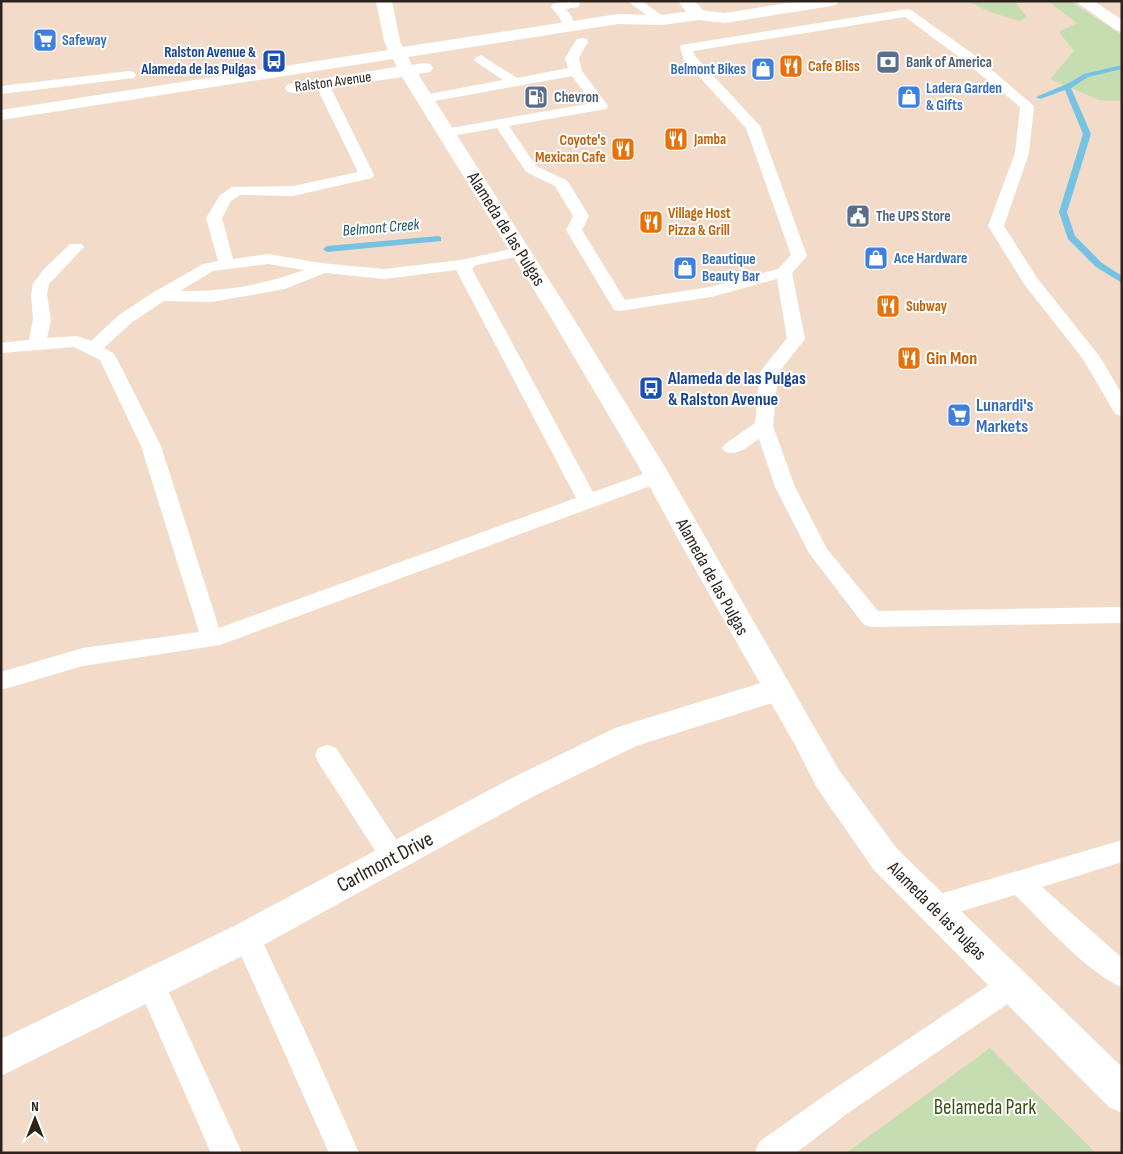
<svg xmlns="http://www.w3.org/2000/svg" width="1123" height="1154" font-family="'Sofia Sans Condensed',sans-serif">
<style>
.green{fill:#c5ddb1}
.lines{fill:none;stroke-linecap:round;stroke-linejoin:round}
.stream{fill:#75c2e2;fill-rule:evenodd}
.service{fill:#fff;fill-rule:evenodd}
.minor{fill:#fff;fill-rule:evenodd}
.tertiary{fill:#fff;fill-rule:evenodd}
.secondary{fill:#fff;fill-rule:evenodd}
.labels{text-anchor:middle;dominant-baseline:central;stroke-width:4;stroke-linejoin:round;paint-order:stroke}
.far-shop-label{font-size:15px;font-weight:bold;fill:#366cbe;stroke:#fff;text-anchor:start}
.far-transit-label{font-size:15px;font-weight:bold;fill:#164399;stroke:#fff;text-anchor:end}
.far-service-label{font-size:15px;font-weight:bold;fill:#4e5e75;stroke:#fff;text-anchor:start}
.far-food-label{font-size:15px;font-weight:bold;fill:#c56008;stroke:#fff;text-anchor:start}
.far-street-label{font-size:15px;fill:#2b231c;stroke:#fff}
.far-water-label{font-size:16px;font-style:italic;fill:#19576e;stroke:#fff}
.street-label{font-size:18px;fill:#2b231c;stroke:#fff}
.food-label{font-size:18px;font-weight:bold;fill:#c56008;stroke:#fff;text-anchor:start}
.transit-label{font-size:18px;font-weight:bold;fill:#164399;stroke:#fff;text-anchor:start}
.shop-label{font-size:18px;font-weight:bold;fill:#366cbe;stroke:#fff;text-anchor:start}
.near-street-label{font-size:21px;fill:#2b231c;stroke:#fff}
.near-park-label{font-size:21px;fill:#385415;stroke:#fff}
</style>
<rect width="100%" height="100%" fill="#f2dcc9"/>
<path class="green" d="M967,1H1044L1016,3L1027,17L1020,21L990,12Z
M1048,1H1070L1122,35V101L1099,100L1050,79L1074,51L1059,32L1077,23Z
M990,1048L1096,1153H846Z"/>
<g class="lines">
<path class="stream" d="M1122,65V69L1088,77L1071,88L1091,134L1067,212L1075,236L1102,263L1122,276V283L1096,267L1068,239L1059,212L1083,134L1065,90L1040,99L1036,97L1069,83L1084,74Z
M438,236L441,237V241L327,252L323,249L327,246Z"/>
<path class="service" d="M569,1H578L580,4L578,7L566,9L572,17L574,27L568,31L564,30L560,18L551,7L553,4Z
M627,1H642L668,20L666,23H658Z
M907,9L911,10L973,54L1034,106L1029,153L1004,226L1037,278L1100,357L1122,394V416L1115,414L1083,359L1024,284L988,226L1015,153L1020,107L963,60L905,17L693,51L695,56L760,126L807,256L792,273L805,339L778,373L773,426L795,487L827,549L878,611L1122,607V623L872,627L864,625L809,553L775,487L759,439C748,446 739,456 725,452L722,448L725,444L755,423L760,372L787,338L777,279L711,297L620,311L614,310L566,230L573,216L555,186L526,172L497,128L445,137L440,136L438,133L440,130L445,129L592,103L572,76L424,103L417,99L424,95L503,80L476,62L474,59L481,55L517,78L568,68L565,58L577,39L582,38L587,39L588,42L579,58L582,71L608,106L606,109L509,126L536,166L566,180L569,183L589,216L582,230L625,300L710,287L778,269L791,255L746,128L684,60L680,48L681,45Z
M129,71L134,72L136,75L134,78L1,94V86Z
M322,80L329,84L374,175L372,178L293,196L240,195L231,201L222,218L233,259L268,254L321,263L384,269L461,260L520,247L526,249L528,252L526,255L476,265L472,269L593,492L657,469L664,471L667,476L664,481L220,645L83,666L1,690V672L83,648L199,632L141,446L100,360L74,347L1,353V343L29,340L33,319L31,295L33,284L44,269L70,244H82L84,247L49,284L47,295L51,319L47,338L77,336L91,341L119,315L154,292L203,264L218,261L206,218L220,195L232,187L293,186L358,172L315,84ZM268,264L304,270C263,285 223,292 180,291L213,271ZM456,270L576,498L219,628L161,446L116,357L113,353L104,348L131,323L164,301L212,302L285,289L325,273L384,279Z
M327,745L336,748L403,850L407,858L403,866L394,869L385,866L318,762L315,755L318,748Z
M1122,840V862L1042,887L1122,958V987C1088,974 1042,921 1015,895L933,920L924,916L920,908L924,900L933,896Z
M246,925L256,928L309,1040L359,1153H329L233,937L236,928Z
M151,971L161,975L242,1153H211L137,984L141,975Z
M1012,972L1022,976L1026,985L1022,994L848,1113L796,1153H755L759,1142L828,1093L1002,976Z"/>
<path class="minor" d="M678,1H695L707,15L705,18C692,21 685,11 678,1Z
M1075,1H1094L1122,20V32L1116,30Z"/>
<path class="tertiary" d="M777,678L788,682L792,690L788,698L636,746L534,796L258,948L1,1076V1039L234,926L512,778L615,728Z"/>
<path class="secondary" d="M376,1H392L400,41L403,47L618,14L662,15L699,10L725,13L800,1H839L837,4L831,6L725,23L699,20L662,25L618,24L408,57L412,65L424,63L430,64L433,68L430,72L418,74L572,316L665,467L839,770L898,850L1122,1067V1113L1109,1107L874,870L817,788L795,745L682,546L639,467L550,316L402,77L294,93L288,92L285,88L288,84L294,83L397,67L393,59L1,120V110L388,50L384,41Z"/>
</g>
<defs>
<g id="supermarket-square" transform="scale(1.25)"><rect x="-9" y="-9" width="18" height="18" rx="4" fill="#3f7fe0" stroke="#fff"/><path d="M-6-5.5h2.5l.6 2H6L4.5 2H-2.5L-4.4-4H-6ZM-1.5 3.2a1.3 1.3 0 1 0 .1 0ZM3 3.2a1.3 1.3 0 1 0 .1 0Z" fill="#fff"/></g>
<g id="bus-square" transform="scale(1.25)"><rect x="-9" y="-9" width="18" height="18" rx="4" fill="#1a4fb4" stroke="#fff"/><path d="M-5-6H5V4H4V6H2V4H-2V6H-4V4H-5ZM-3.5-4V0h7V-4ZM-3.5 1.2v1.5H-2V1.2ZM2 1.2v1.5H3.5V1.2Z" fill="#fff"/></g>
<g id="bank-square" transform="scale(1.25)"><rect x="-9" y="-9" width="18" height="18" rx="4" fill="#5c6f8a" stroke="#fff"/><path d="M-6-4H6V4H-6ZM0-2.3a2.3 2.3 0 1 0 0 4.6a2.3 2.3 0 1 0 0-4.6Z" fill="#fff"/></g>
<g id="restaurant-square" transform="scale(1.25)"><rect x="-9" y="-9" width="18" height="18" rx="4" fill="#e8710a" stroke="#fff"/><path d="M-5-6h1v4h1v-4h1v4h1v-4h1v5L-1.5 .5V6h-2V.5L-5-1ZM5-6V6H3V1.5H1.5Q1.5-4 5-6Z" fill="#fff"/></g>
<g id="shop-square" transform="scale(1.25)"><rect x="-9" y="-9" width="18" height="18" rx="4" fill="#3f7fe0" stroke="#fff"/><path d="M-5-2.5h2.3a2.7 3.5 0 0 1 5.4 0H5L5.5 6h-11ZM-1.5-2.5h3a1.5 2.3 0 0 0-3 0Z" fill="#fff"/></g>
<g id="fuel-square" transform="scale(1.25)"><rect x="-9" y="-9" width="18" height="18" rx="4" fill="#5c6f8a" stroke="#fff"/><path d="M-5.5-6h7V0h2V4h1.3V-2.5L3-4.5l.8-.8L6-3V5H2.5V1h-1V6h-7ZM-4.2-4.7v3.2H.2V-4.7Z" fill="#fff"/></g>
<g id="civic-square" transform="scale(1.25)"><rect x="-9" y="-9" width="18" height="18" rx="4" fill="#5c6f8a" stroke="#fff"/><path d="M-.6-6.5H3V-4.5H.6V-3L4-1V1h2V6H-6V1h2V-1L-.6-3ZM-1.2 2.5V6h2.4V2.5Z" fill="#fff"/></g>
</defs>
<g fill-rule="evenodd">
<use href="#supermarket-square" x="45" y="40"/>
<use href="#bus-square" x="274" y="61"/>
<use href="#bank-square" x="888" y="62"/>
<use href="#restaurant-square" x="791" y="66"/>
<use href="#shop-square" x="763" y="69"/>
<use href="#fuel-square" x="536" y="97"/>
<use href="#shop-square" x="909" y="97"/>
<use href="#restaurant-square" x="676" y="139"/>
<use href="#restaurant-square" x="623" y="149"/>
<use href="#civic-square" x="858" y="216"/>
<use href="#restaurant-square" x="651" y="222"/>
<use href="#shop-square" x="876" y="258"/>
<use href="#shop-square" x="685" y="268"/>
<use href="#restaurant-square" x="888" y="306"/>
<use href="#restaurant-square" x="909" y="358"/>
<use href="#bus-square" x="651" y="388"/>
<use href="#supermarket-square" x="959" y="415"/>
</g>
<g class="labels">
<g class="far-shop-label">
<text x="62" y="40">Safeway</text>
<text x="746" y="69" text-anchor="end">Belmont Bikes</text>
<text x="926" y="88">Ladera Garden<tspan x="926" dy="17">&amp; Gifts</tspan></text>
<text x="894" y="258">Ace Hardware</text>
<text x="702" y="259">Beautique<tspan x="702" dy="17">Beauty Bar</tspan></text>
</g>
<g class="far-transit-label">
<text x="256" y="52">Ralston Avenue &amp;<tspan x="256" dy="17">Alameda de las Pulgas</tspan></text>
</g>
<g class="far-service-label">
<text x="906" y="62">Bank of America</text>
<text x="554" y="97">Chevron</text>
<text x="876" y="216">The UPS Store</text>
</g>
<g class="far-food-label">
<text x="808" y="66">Cafe Bliss</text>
<text x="694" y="139">Jamba</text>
<text x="606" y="140" text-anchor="end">Coyote's<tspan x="606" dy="17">Mexican Cafe</tspan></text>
<text x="668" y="213">Village Host<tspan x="668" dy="17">Pizza &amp; Grill</tspan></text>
<text x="906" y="306">Subway</text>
</g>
<g class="far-street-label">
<text transform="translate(333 82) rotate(-8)">Ralston Avenue</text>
</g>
<g class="far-water-label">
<text transform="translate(381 228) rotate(-5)">Belmont Creek</text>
</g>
<g class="street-label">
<text transform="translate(506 229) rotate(58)">Alameda de las Pulgas</text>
<text transform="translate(712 577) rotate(61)">Alameda de las Pulgas</text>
<text transform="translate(937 911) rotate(45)">Alameda de las Pulgas</text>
</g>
<g class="food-label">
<text x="926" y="358">Gin Mon</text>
</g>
<g class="transit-label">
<text x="668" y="378">Alameda de las Pulgas<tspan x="668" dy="21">&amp; Ralston Avenue</tspan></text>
</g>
<g class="shop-label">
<text x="976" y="405">Lunardi's<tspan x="976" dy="21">Markets</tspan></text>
</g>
<g class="near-street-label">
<text transform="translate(385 862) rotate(-28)">Carlmont Drive</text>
</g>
<g class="near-park-label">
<text x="985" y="1107">Belameda Park</text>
</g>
</g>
<rect width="1123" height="1154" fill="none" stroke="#2b231c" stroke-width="5"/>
<g transform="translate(35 1119)" stroke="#ffffff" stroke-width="4" paint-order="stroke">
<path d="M0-4L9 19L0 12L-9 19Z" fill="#2b231c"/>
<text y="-8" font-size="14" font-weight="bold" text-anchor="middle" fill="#2b231c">N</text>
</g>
</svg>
